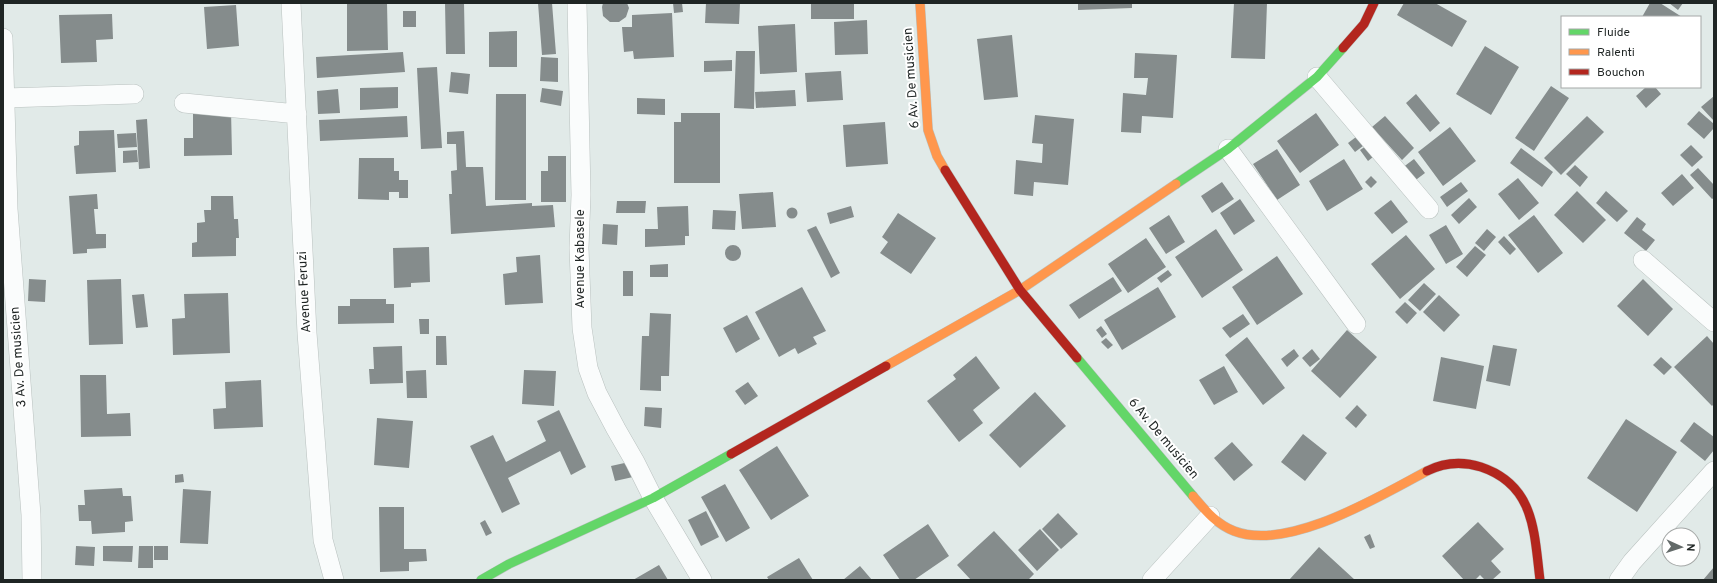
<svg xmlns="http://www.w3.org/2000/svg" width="1717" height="583" font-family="Overpass,sans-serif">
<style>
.building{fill:#858c8c}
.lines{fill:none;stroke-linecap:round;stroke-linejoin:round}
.street-casing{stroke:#b9c1bf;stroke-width:20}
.fast-casing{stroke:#b9c1bf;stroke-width:10}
.slow-casing{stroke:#b9c1bf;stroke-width:10}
.jam-casing{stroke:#b9c1bf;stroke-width:10}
.street{stroke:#fafcfc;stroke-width:19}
.fast{stroke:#63d668;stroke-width:9}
.slow{stroke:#ff974d;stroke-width:9}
.jam{stroke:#b3261e;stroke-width:9}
.labels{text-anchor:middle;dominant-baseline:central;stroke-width:4;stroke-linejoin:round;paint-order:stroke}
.street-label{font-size:13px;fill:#1f2524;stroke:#fff}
</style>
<rect width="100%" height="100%" fill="#e1eae8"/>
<path class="building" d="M347,3H387L388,50L347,51Z
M445,3H464L465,54H446Z
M538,3H552L556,54L542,55Z
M603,3H627L629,8L626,17L619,22H610L603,16L602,7Z
M673,3H682L683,12L674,13Z
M706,3H740L739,24L705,23Z
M811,3H854V19H811Z
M1078,3H1132V8L1078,10Z
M1234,3H1267L1265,59L1231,58Z
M1404,3H1435L1467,21L1452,47L1397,15Z
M1650,3H1660L1682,17H1642Z
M1669,3H1683L1678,10Z
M236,5L239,46L207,49L204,7Z
M403,11H416V27H403Z
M672,13L674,57L634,59L633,51L624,52L622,27H632V15Z
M112,14L113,39L96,40L97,62L61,63L59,15Z
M867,20L868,54L835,55L834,22Z
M795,24L797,72L760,74L758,26Z
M517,31V67H489V32Z
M1012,35L1018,97L984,100L977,39Z
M1485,46L1519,67L1491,115L1456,94Z
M736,51H755L754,109L734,108Z
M403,52L405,72L317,78L316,57Z
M1135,53L1177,55L1173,118L1142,116L1141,133L1121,132L1123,93L1146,95L1148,78H1134Z
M541,57L558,58V82L540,81Z
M732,60V71L704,72V61Z
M437,67L442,148L421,149L417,68Z
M841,71L843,100L807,102L805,73Z
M451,72L470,74L468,94L449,92Z
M1551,86L1569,98L1534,151L1515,138Z
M398,87V108L360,110V88Z
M1646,87H1655L1661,94L1646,108L1636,96Z
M542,88L563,91L561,106L540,102Z
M338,89L340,113L318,114L317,91Z
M795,90L796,106L756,108L755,92Z
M496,94H526V200H495Z
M1416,94L1440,123L1430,132L1406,103Z
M1714,96V121L1701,107Z
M637,98L665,99V115L637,114Z
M231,110L232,155L184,156V138H193V111Z
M1699,111L1714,124V128L1704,139L1687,124Z
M681,113H720V183H674V122H681Z
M1316,113L1339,145L1300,173L1277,141Z
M1035,115L1074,119L1068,185L1034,182L1033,196L1014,194L1016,160L1042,163L1043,144L1032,143Z
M407,116L408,137L320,141L319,120Z
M1385,116L1414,148L1402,160L1372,127Z
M1587,116L1604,132L1561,175L1544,158Z
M147,119L150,168L139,169L136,120Z
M885,122L888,164L846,167L843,125Z
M1450,127L1476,161L1443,186L1418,152Z
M114,130L116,172L76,174L74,146L79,145V131Z
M464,131L466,167H483L486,206L532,203V206L553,205L555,227L451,234L449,194H452L451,171L457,170L456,144H447V132Z
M136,133L137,147L118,148L117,134Z
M1356,137L1363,146L1355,152L1348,143Z
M1691,145L1703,157L1692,167L1680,155Z
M1366,146L1373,157L1368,161L1360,150Z
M1521,148L1553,172L1542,187L1510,163Z
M1277,149L1300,185L1277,200L1253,164Z
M137,150L138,162L123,163V151Z
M548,156H566V202H541V171H548Z
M359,158H394V171H399V180H408V198H399V192H389V200L358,199Z
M1344,159L1363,189L1327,211L1309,181Z
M1414,159L1425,173L1413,182L1402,168Z
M1575,165L1588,177L1580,187L1566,174Z
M1698,168L1714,185V198L1712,199L1690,175Z
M1682,174L1694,188L1673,206L1661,193Z
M1371,176L1377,182L1371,188L1365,182Z
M1518,178L1539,203L1519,220L1498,194Z
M1222,182L1234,199L1212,213L1201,196Z
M1461,182L1468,191L1447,207L1440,197Z
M1577,191L1606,220L1583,243L1554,215Z
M1606,191L1628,211L1617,222L1596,203Z
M773,192L776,227L742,229L739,194Z
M97,194L98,209H94L96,234H106V248L87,249V253L73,254L69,196Z
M211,196H233L234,219H238L239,238H236V256L192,257V243L197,242V223L205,222L204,210H211Z
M1469,198L1477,207L1459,224L1451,215Z
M1240,199L1255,221L1234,235L1220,213Z
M1391,200L1408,222L1392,234L1374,213Z
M617,201H646L645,213H616Z
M688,206L689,236H685V245L645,247V229H658L657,207Z
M851,206L854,217L830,224L827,213Z
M786.5 213a5.5 5.5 0 1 1 11 0a5.5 5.5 0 1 1-11 0Z
M713,210L736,211L735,230L712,229Z
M898,213L936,238L911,274L880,253L888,242L882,237Z
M1169,215L1185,242L1166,254L1149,228Z
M1534,215L1563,253L1538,273L1508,235Z
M1637,217L1646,224L1642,230L1655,240L1646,251L1624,233Z
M603,224L618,225L617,245L602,244Z
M1446,225L1463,254L1446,264L1429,235Z
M816,226L840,273L831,278L807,230Z
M1216,229L1243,270L1202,298L1175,257Z
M1487,229L1496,237L1484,251L1475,243Z
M1406,235L1435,269L1400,299L1371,264Z
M1504,236L1516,249L1510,255L1498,242Z
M1146,238L1166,267L1128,293L1108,264Z
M725 253a8 8 0 1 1 16 0a8 8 0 1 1-16 0Z
M1475,246L1486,255L1467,277L1456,267Z
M429,247L430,282L411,283V287L394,288L393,248Z
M540,255L543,303L505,305L503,274L517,272L516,257Z
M1277,256L1303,294L1257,325L1232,287Z
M668,264V277H650V265Z
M1168,270L1172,275L1161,283L1157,278Z
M623,271H633V296H623Z
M1113,277L1122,291L1079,319L1069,305Z
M29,279L46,280L45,302L28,301Z
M121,279L123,344L89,345L87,280Z
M1643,279L1673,309L1648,336L1617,306Z
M1424,283L1436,294L1420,311L1408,300Z
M802,287L826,331L813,337L817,344L798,354L795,348L779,357L755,312Z
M1158,287L1176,317L1122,350L1104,320Z
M228,293L230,353L173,355L172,319L185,318L184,294Z
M144,294L148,327L136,328L132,295Z
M1439,295L1460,315L1444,332L1423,312Z
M350,299H386V304H394V323L338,324V306H350Z
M1405,302L1417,313L1407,324L1395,312Z
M650,313L671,314L669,376H661V391L640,390L642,336H649Z
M1243,314L1250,324L1230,338L1222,328Z
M747,315L760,339L736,353L723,328Z
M419,319H429V334H420Z
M1101,326L1107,334L1102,338L1096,330Z
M1347,330L1377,357L1340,398L1311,371Z
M436,336H446L447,365H436Z
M1707,336L1714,344V404L1712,406L1674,367Z
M1247,337L1285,388L1263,405L1225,355Z
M1106,338L1113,345L1108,349L1101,342Z
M1493,345L1517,349L1510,386L1486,381Z
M402,346L403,383L370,384L369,369H374L373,347Z
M1294,349L1299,356L1287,367L1281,359Z
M1312,349L1320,359L1310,367L1302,358Z
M976,356L1000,388L973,410L983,423L959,442L927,401L956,379L953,375Z
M1441,357L1484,366L1476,409L1433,401Z
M1661,357L1672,367L1664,375L1653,365Z
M1224,366L1238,392L1214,405L1199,380Z
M426,370L427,398H407L406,371Z
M524,370L556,371L554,406L522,404Z
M80,375H106L107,414L130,413L131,436L81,437Z
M261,380L263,427L214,429L213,409L226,408L225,382Z
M748,382L758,396L745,405L735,391Z
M1035,392L1066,426L1020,468L989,435Z
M1357,405L1367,415L1356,428L1345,418Z
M645,407L662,408L661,428L644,426Z
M559,410L586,467L571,475L560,451L508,478L520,504L502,513L470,446L493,435L506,462L546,441L537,421Z
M377,418L413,421L409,468L374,465Z
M1626,419L1677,452L1637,512L1587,478Z
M1694,422L1714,437V450L1705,461L1680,441Z
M1303,434L1327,453L1305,481L1281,462Z
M1232,442L1253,465L1234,481L1214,458Z
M777,446L809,496L771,520L739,470Z
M629,462L633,477L615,481L611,466Z
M183,474L184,482L175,483V475Z
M725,484L750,528L726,542L701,497Z
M122,488L123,496H131L133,521L125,522V532L92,534L91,521H79L78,505H85L84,490Z
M183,489L211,491L208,544L180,543Z
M379,507H404V549H426L427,561L409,562V571L380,572Z
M706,511L719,537L701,546L688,520Z
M1058,513L1078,534L1061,549L1042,529Z
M485,520L492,533L486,536L480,523Z
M1478,522L1504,549L1491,561L1501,572L1492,580H1485L1480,575L1475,580H1464L1442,556Z
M928,524L949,556L914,580H900L883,555Z
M1040,529L1059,550L1037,571L1018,550Z
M994,531L1034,574L1028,580H971L957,565Z
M1370,534L1375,547L1370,549L1364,537Z
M76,546L95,547L94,566L75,565Z
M103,546H133L132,562L103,561Z
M139,546H153V568H138Z
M154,546H168V560H154Z
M1319,547L1355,580H1289Z
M799,558L813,580H769L767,577Z
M659,565L668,580H633Z
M860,566L872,580H843Z
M1714,567V580H1703Z"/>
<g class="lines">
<g class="street-casing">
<path id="street" d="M291,3L307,333L323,540L334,580
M577,3L581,195L579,248L582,328L588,368L597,393L616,429L635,462L653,498L702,580
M3,38L8,209L31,515L32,580
M1317,77L1429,209
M5,98L134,94
M184,103L297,114
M1228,149L1356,324
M1643,260L1714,322
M1152,580L1210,516
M1619,580L1632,562L1714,471"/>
</g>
<g class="fast-casing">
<path id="fast" d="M1176,184L1228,149L1317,77L1343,48
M1077,358L1193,496
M481,580L509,564L653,498L731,454"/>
</g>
<g class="slow-casing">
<path id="slow" d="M920,3L928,130L937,156L945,170
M886,366L1020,290L1176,184
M1193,496C1205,510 1216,524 1234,531C1288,552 1380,496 1427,471"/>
</g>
<g class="jam-casing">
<path id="jam" d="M1343,48L1364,24L1374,3
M945,170L1020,290L1077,358
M731,454L886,366
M1427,471C1445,462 1462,461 1481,467C1535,485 1534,532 1540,580"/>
</g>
<use href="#street" class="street"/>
<use href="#fast" class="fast"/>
<use href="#slow" class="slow"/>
<use href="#jam" class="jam"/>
</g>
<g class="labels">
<g class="street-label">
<text transform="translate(912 78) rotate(-94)">6 Av. De musicien</text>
<text transform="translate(581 259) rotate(-90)">Avenue Kabasele</text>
<text transform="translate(305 292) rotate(-93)">Avenue Feruzi</text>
<text transform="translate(19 357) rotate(-94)">3 Av. De musicien</text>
<text transform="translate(1163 439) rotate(50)">6 Av. De musicien</text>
</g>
</g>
<rect width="1717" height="583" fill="none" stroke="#1f2524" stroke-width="8"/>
<rect x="1561" y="16" width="140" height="72" fill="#ffffff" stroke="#a5a8a7"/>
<rect x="1569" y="29" width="20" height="6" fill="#63d668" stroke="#a5a8a7"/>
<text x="1597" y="36" font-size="12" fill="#1f2524">Fluide</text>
<rect x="1569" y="49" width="20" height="6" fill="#ff974d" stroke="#a5a8a7"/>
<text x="1597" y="56" font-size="12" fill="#1f2524">Ralenti</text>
<rect x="1569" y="69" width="20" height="6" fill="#b3261e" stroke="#a5a8a7"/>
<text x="1597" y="76" font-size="12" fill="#1f2524">Bouchon</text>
<g transform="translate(1681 547) rotate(93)"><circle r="19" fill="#ffffff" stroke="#a5a8a7"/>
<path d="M0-3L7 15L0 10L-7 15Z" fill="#636a69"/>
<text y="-6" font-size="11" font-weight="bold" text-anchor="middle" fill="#1f2524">N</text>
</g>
</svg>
